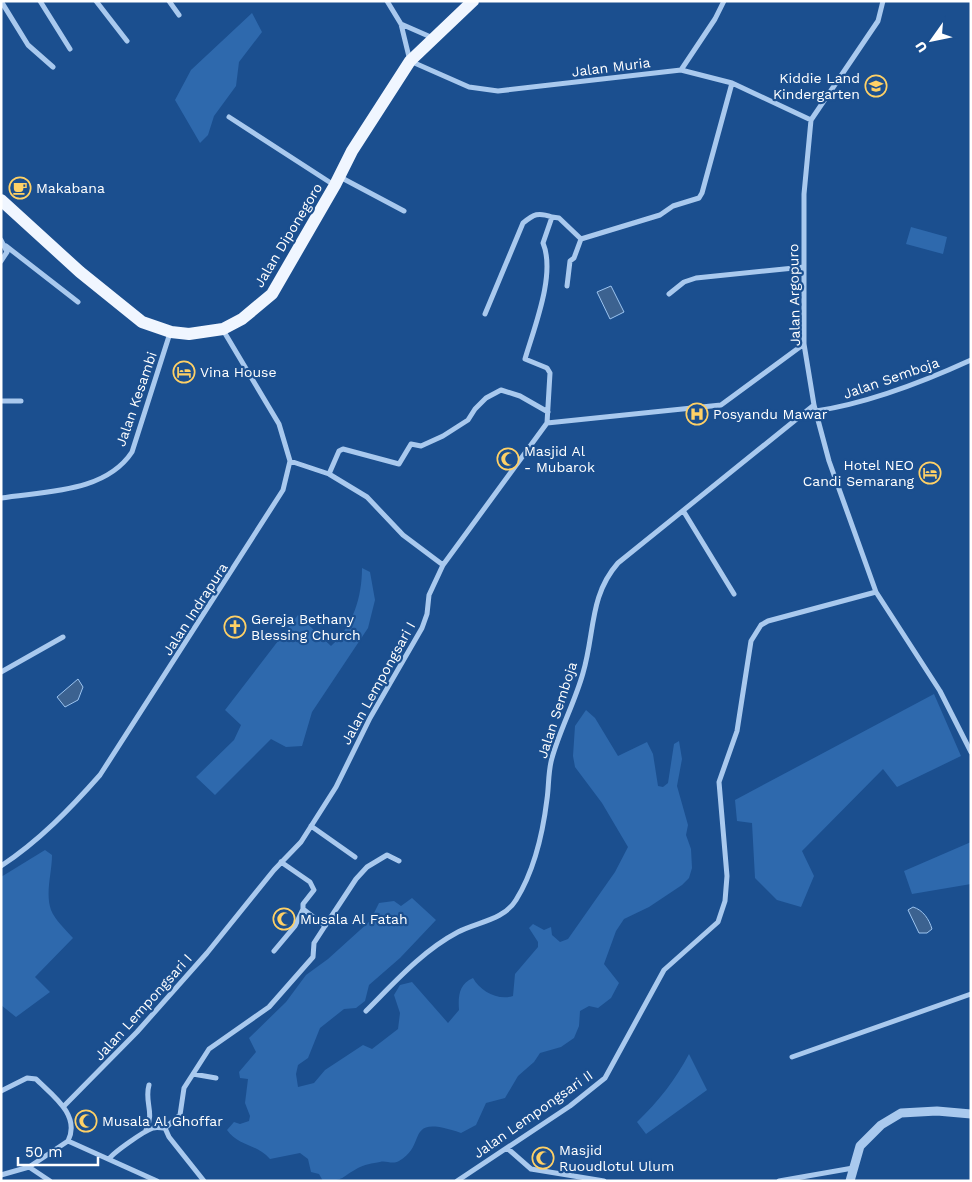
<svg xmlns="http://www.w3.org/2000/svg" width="972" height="1182" font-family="'Work Sans',sans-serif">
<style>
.green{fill:#2e69ad}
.water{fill:#3c6290;stroke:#9cc4f0}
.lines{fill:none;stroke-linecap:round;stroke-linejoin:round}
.minor{stroke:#a9c9ee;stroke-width:5}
.tertiary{stroke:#a9c9ee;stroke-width:9}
.primary{stroke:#f0f6ff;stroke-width:12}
.labels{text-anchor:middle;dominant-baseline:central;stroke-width:4.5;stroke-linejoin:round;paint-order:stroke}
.street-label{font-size:14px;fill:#fff;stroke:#1b4f8f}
.poi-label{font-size:14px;fill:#fff;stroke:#1b4f8f;text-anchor:start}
</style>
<rect width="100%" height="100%" fill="#1b4f8f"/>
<path class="green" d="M252,13L262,32L239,62L236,86L214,116L208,135L200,143L175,100L191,70Z
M911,227L947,237L943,254L906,244Z
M362,568L370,572L375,600L368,628L312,712L302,746L286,747L271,739L215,795L196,777L234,740L241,725L225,710L298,615L331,646C353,626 362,597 362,568Z
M934,694L961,756L897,787L883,769L802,851L814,876L801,907L777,900L755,878L752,823L737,821L735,800Z
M586,710L595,718L618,756L647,742L653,754L658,786L663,787L668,783L674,744L679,741L682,759L677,786L688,825L686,835L691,849L692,868L689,878L682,885L649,907L624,919L616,931L604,964L619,983L611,998L598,1008L589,1006L580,1011L579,1026L574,1038L561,1047L540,1053L534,1062L518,1076L505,1098L486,1103L476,1125L461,1133C402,1113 429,1145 399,1161C392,1165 386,1160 380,1162C373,1163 363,1165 358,1168C341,1177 345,1181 323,1181L319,1174L311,1172L308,1159L300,1153L270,1159C255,1143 238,1146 227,1130L234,1122L240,1124L249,1121L250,1116L245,1103L248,1079L240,1078L239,1072L256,1052L249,1038L286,1002L306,975L328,959L370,921L379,903L394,901L401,906L412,898L436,920L400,958L369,985L365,1001L356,1008L344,1009L320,1028L308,1058L298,1065L296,1074L298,1087L314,1083L325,1070L363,1045L372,1049L398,1029L400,1013L394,995L400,985L412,982L448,1023L459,1010C458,996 459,984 473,978C480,991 498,1001 513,996L515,974L538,947V942L529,928L533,924L544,930L551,927L552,935L560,942L568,939L615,872L628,847L602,803L575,767L573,756L575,726Z
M971,842V884L912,894L904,871Z
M45,850L52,855C52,873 45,893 51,910C55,920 66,930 73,938L35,977L50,992L16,1017L1,1005V877Z
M689,1054L707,1090L646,1134L637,1122C658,1102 676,1079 689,1054Z"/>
<path class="water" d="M611,286L624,312L610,319L597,292Z
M78,679L83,687L78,700L65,707L57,697Z
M913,907C923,910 929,919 932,929L927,933H919L908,910Z"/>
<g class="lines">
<path class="minor" d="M1,1L28,45L53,67
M40,1L70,49
M96,1L127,41
M169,1L179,15
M387,1L401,24L410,61L469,87L498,91L681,70L732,83L811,120
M883,1L878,21L811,120L804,194V344L814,405L829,461L876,592L940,691L971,752
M401,24L433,38
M681,70L715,19L724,1
M229,117L334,185
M340,177L404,211
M1,240L7,252L1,261
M6,246L78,302
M567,286L570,261L574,258L581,239
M669,294L684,282L696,278L804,267
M485,314L523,223C534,214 538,212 552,217
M1,401H21
M816,411C869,403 923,382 971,360
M547,423L550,373L547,368L525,359C534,328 556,274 543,243L552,217L559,218L581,239L660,215L673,206L699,198L702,193L732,83
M290,461L329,474L367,497L403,535L443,565
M329,474L339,451L343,449L399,464L411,444L421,446L443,436L468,420L475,409L486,398L501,390L520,396L548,412
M1,498C45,491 105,493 132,452L170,333
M684,512L734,594
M1,672L63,637
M311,826L355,857
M1,866C39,841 70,809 100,775L283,490L290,461L279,424L223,330
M325,926L356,879L367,867L387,855L399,861
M274,951L295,926L303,909
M366,1011C394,983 422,951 458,932C477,922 504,920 516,900C534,871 543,832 547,799C549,786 548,771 552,758C560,729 575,702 583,673C595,633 589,596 618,563L814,405
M792,1057L971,994
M193,1074L216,1078
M1,1091L27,1078L36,1079C52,1095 81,1115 68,1141L29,1167L1,1175
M64,1106L137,1032L207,953L274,870L301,842L336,787L370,718L422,628L427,614L429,595L443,565L547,423L721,405L804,344
M165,1128L169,1137L204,1181
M146,1130C155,1112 144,1102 149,1085
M68,1141L157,1181
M507,1148L531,1169L604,1181
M109,1159C114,1152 144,1131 153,1128C157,1127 161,1128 165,1128L180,1115L184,1088L209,1049L269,1007L313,957L314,943L325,926L303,909V904L314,890L310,882L281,862
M29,1167L50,1181
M457,1181L570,1106L605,1078L664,970L718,922L725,901L727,876L719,782L737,731L751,641L761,625L768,621L876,592
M779,1181L853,1168"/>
<path class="tertiary" d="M850,1181L860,1146L881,1125L901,1113L937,1111L971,1114"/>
<path class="primary" d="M1,200L80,272L142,322L171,332L189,334L223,329L242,319L272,294L335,185L352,151L410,61L473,1"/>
</g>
<defs>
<g id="school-ring" transform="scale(1.125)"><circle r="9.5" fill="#1b4f8f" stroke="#ffd166" stroke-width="1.5"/><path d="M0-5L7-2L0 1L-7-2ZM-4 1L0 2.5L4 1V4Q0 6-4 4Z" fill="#ffd166"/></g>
<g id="cafe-ring" transform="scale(1.125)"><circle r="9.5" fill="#1b4f8f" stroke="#ffd166" stroke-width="1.5"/><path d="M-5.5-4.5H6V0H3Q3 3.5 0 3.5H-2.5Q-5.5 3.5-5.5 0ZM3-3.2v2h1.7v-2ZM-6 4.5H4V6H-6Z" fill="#ffd166"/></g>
<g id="hotel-ring" transform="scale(1.125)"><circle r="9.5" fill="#1b4f8f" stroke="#ffd166" stroke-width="1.5"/><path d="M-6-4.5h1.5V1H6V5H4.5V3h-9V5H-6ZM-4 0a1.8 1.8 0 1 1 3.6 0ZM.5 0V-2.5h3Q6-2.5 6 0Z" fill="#ffd166"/></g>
<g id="hospital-ring" transform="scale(1.125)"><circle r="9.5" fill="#1b4f8f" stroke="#ffd166" stroke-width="1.5"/><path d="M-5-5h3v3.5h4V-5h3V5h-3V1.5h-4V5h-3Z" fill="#ffd166"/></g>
<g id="mosque-ring" transform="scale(1.125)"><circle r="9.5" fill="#1b4f8f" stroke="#ffd166" stroke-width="1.5"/><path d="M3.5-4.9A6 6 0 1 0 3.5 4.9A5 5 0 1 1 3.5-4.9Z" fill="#ffd166"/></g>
<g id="church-ring" transform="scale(1.125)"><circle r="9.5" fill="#1b4f8f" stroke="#ffd166" stroke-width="1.5"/><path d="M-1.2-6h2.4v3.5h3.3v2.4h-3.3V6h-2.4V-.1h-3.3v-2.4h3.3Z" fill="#ffd166"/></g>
</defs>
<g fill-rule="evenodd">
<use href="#school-ring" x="876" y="86"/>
<use href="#cafe-ring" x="20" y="188"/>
<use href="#hotel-ring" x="184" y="372"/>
<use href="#hospital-ring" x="697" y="414"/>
<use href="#mosque-ring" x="508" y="459"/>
<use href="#hotel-ring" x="930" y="473"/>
<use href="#church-ring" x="235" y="627"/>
<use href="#mosque-ring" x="284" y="919"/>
<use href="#mosque-ring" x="86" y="1121"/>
<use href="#mosque-ring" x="543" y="1158"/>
</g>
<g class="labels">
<g class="street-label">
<text transform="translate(611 67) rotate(-7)">Jalan Muria</text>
<text transform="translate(288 235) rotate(-59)">Jalan Diponegoro</text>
<text transform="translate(794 295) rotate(-91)">Jalan Argopuro</text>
<text transform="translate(891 378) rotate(-19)">Jalan Semboja</text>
<text transform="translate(136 399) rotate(-71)">Jalan Kesambi</text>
<text transform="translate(195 609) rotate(-57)">Jalan Indrapura</text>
<text transform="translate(378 683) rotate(-61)">Jalan Lempongsari I</text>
<text transform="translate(557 710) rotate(-72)">Jalan Semboja</text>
<text transform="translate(143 1007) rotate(-48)">Jalan Lempongsari I</text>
<text transform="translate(533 1114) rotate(-35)">Jalan Lempongsari II</text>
</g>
<g class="poi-label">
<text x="860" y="78" text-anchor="end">Kiddie Land<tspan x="860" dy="16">Kindergarten</tspan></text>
<text x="36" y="188">Makabana</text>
<text x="200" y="372">Vina House</text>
<text x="713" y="414">Posyandu Mawar</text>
<text x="524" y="451">Masjid Al<tspan x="524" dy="16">- Mubarok</tspan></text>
<text x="914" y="465" text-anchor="end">Hotel NEO<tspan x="914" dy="16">Candi Semarang</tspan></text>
<text x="251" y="619">Gereja Bethany<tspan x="251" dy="16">Blessing Church</tspan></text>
<text x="300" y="919">Musala Al Fatah</text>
<text x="102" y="1121">Musala Al Ghoffar</text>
<text x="559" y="1150">Masjid<tspan x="559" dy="16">Ruoudlotul Ulum</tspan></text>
</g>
</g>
<rect width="972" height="1182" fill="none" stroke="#ffffff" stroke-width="5"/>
<g transform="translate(932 40) rotate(237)" stroke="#1b4f8f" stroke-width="4" paint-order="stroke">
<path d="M0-4L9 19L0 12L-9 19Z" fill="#ffffff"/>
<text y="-8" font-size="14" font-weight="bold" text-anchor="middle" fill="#ffffff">U</text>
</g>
<path d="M18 1157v8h80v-8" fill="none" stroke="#ffffff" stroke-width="2.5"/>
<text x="25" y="1157" font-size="15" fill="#ffffff" stroke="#1b4f8f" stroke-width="4" paint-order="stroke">50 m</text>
</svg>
